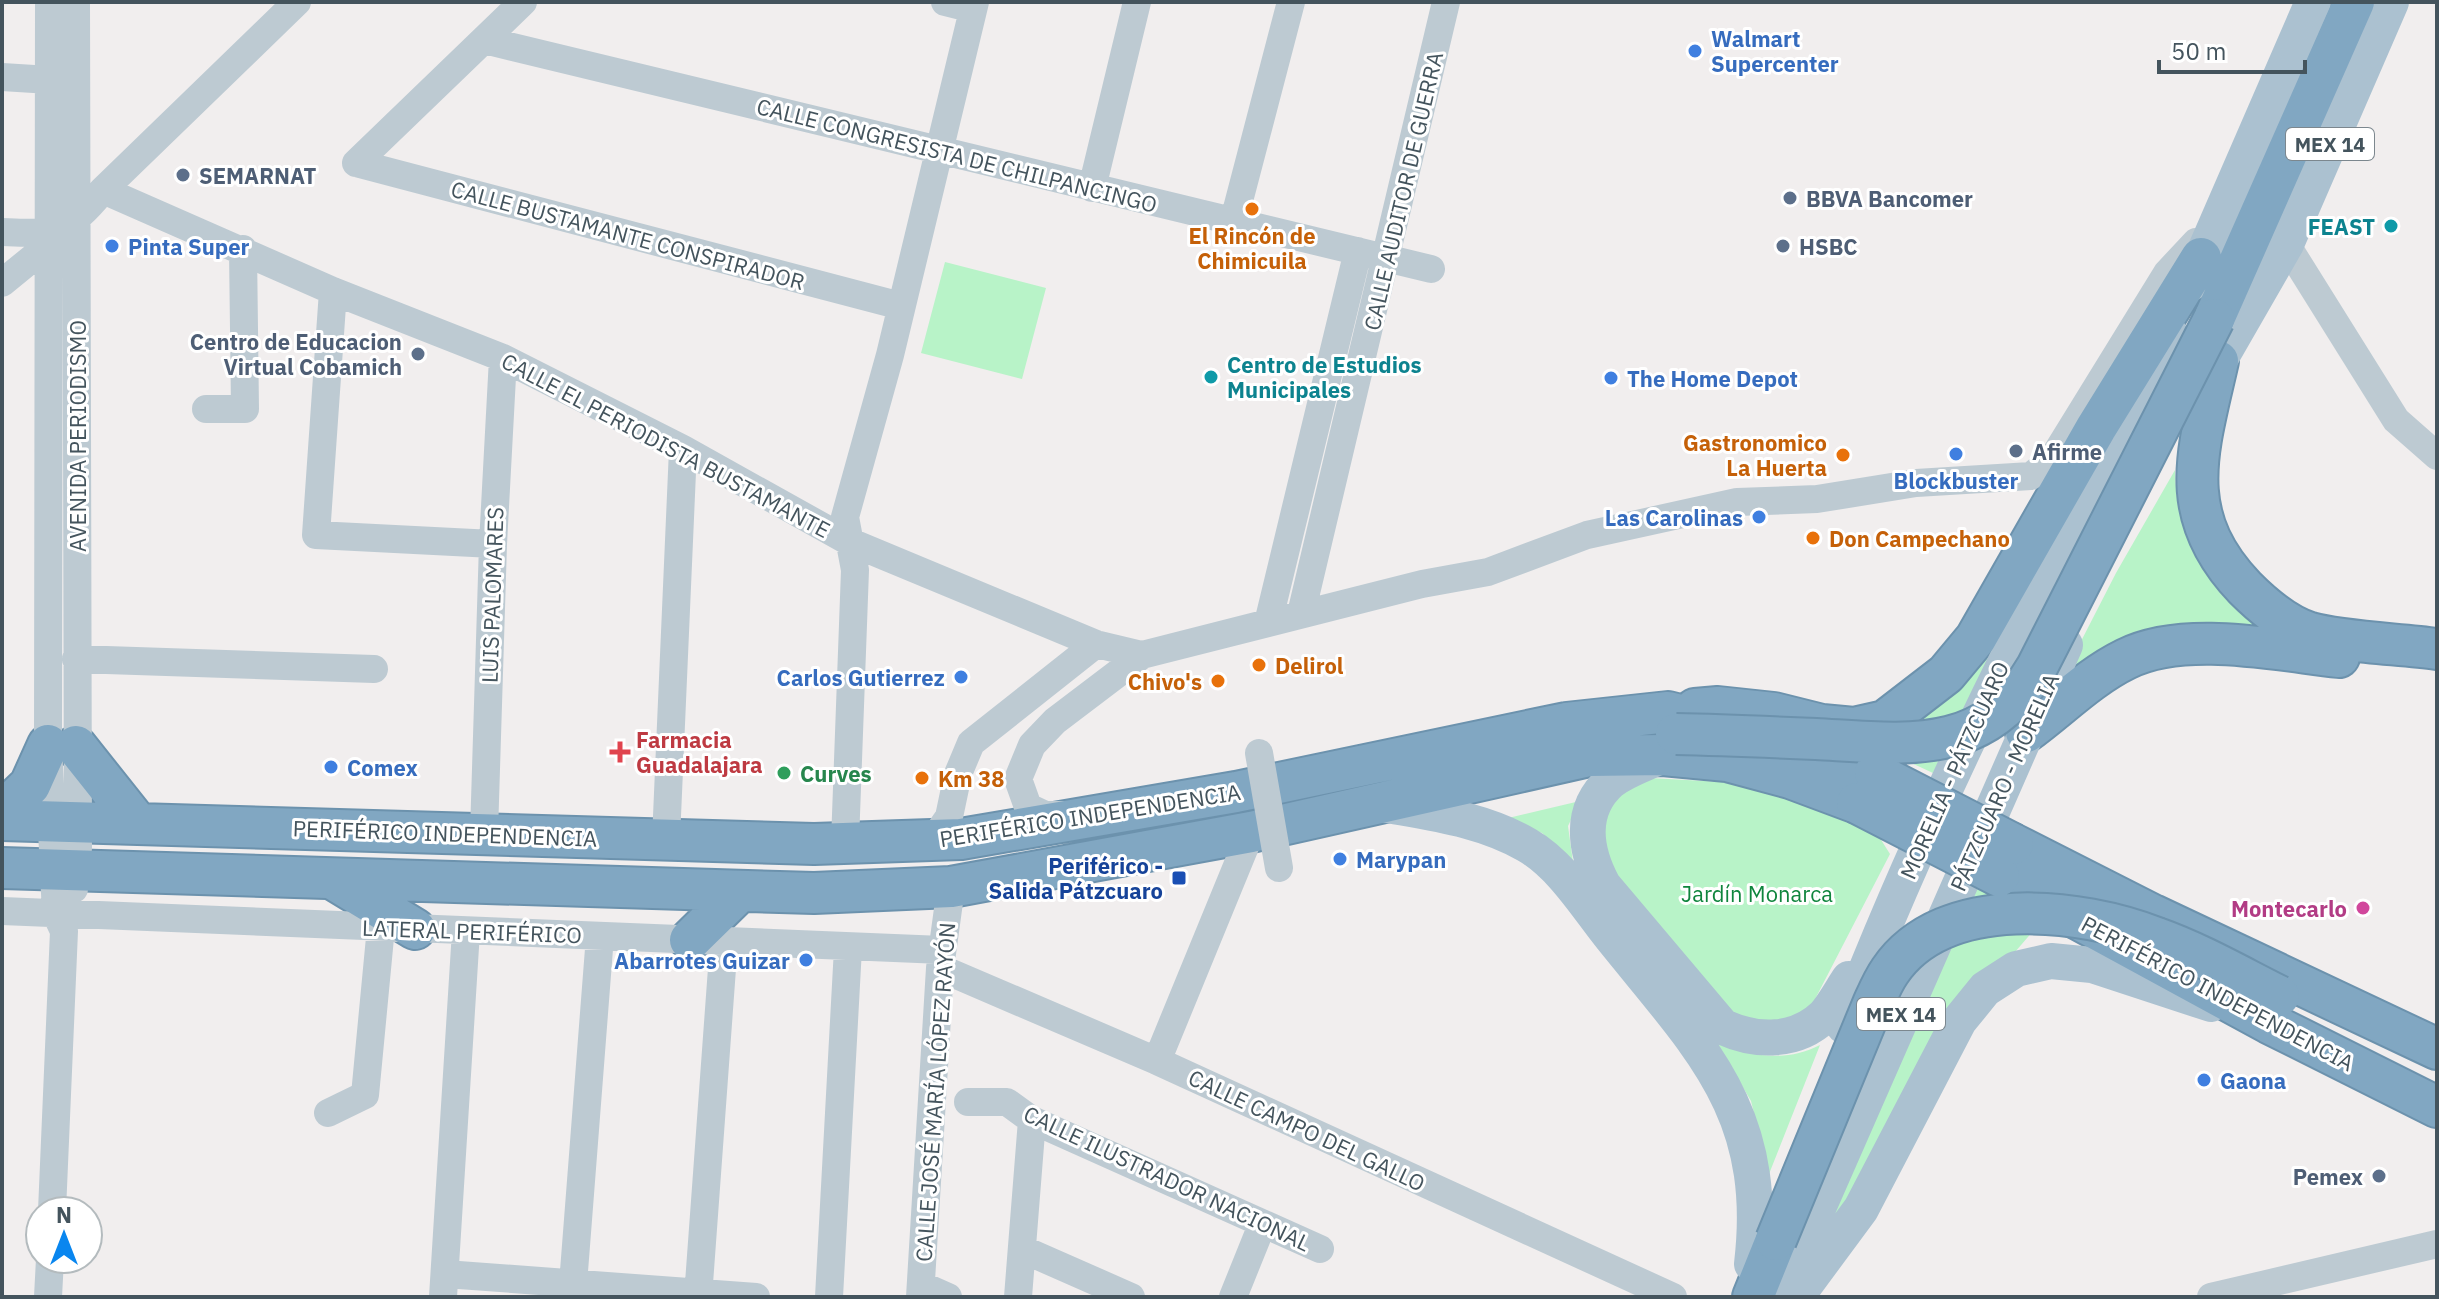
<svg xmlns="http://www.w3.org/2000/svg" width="2439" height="1299" font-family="'IBM Plex Sans',sans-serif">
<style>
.green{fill:#b8f3c8}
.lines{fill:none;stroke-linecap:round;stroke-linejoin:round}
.highway-casing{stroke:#6c92ad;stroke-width:44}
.minor{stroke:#bdcad2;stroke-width:28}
.major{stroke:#abc1d0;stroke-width:36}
.highway{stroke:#81a7c2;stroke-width:40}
.highway-bridge-casing{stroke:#6c92ad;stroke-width:44;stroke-linecap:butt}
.minor-bridge{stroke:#bdcad2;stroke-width:28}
.highway-bridge{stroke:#81a7c2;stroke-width:40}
.shop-dot{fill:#3f7fe0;stroke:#fff;stroke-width:3}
.service-dot{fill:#5c6f8a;stroke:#fff;stroke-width:3}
.food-dot{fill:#e8710a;stroke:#fff;stroke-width:3}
.culture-dot{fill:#0f9aa8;stroke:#fff;stroke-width:3}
.health-dot{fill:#e0444e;stroke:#fff;stroke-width:3}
.leisure-dot{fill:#2e9e5b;stroke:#fff;stroke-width:3}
.transit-dot{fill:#1a4fb4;stroke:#fff;stroke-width:3}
.hotel-dot{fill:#d1479c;stroke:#fff;stroke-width:3}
.labels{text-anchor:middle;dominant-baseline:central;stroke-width:6;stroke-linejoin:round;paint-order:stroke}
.shield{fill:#fff;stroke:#7c878e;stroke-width:2}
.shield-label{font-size:20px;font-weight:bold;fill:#44545d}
.shop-label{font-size:22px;font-weight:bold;fill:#366cbe;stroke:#fff;text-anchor:start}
.street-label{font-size:22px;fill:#44545d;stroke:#fff}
.service-label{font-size:22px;font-weight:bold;fill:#4e5e75;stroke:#fff;text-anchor:start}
.culture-label{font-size:22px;font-weight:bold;fill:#0d838f;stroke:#fff;text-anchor:end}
.food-label{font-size:22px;font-weight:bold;fill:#c56008;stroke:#fff;text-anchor:start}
.health-label{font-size:22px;font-weight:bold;fill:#be3a42;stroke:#fff;text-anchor:start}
.leisure-label{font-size:22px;font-weight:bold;fill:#27864d;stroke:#fff;text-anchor:start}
.transit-label{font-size:22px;font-weight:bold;fill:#164399;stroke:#fff;text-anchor:end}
.park-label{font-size:22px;fill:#0f853d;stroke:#fff}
.hotel-label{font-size:22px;font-weight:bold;fill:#b23c85;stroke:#fff;text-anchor:end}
</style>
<rect width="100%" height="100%" fill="#f1eeee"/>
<path class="green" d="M945,262L1046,288L1022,379L921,353Z
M2175,470C2177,554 2212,579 2271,631C2167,623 2135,616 2055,692L2116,573Z
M2026,584L1933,773L1866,742Z
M1650,778L1723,782L1792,799L1878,835L1890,854L1811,1007L1794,1022L1768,1024L1731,1015L1614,882L1598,817L1605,802Z
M1580,801L1568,826L1573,862L1542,833L1504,819Z
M1976,883L2029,908L2034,930L2015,952L1830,1233L1807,1252Z
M1717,1043C1752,1056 1785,1063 1820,1045L1769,1174L1751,1101Z"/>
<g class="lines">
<g class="highway-casing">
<path id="highway" d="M2214,319L2354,2
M2218,361C2198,450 2174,514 2245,588C2263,606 2285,625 2310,633C2341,642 2402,644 2437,649
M1695,709L1718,707L1774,713L1822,725L1854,728L1885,721L1946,674L1976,638L2096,428L2201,258
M2026,732C2059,708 2089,677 2126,659C2184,630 2276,650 2339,657
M1794,743L1875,773
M76,746L138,824
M2,812L30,785L48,745
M2,820L814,844L961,839L1236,792L1566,723L1668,712L1728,727
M2013,844L2153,915L2437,1049
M2,868L814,893L951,887L1251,832L1589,756L1663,755L1727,761L1790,778L1857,803
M1999,876L2269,1023L2437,1107
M336,881L415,929
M690,940L740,891
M1753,1297L1776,1240"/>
</g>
<path class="minor" d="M49,2L48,745L56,914L64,931L52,1211
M945,2L973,9
M484,40L1431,269
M2,77L50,80
M356,163L901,306
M356,163L523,2
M1092,188L1137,2
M103,190L333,291L503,358L683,449L848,541L1096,644L1142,655
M1234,220L1291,2
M2,232C56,235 69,231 103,190L297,2
M2286,244L2396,420L2437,456
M2,283L35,256L50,232
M333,291L316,535L493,544
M206,409H245L243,249
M1301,614L1446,2
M1268,623L1358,251
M76,659L374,669
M1064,815H1045L1028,807L1018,779L1032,745L1055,721L1142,655L1422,584L1488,572L1587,535L1737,502L1817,499L1916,483L2031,476L2053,458L2167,273L2196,242
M484,833L493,544L503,358
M666,839L683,449
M933,840L949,817L958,774L971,743L1096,644
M845,842L855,570L845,517L890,355L975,2
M74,889L78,848L76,2
M2,911L942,950
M940,968L1157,1061L1673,1297
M1157,1061L1251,832
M968,1102H1007L1032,1120L1320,1249
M328,1113L365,1095L381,927
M1022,1249L1131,1297
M445,1274L756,1297
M921,1285L948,1297
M48,1297L50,1259
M443,1297L466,931
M572,1297L600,936
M698,1297L724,941
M829,1297L848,948
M920,1297L940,968L951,887
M1018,1297L1032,1120
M1233,1297L1262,1225
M2211,1297L2437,1244"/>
<path class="major" d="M2191,283L2313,2
M2205,385L2286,244L2391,2
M1663,755C1647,763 1625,770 1611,781C1578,810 1585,851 1603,885L1723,1027C1756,1042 1796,1043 1824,1016C1833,1006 1841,991 1849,979
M1382,804C1431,813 1482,819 1527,845C1562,865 1587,907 1612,938C1701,1049 1770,1111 1752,1264
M1844,1026C1932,798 2044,583 2156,367L2170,334
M1779,1297L2065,645
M1796,1297L1861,1209L1959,1021L1985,989L2016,969L2051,961L2092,965L2211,1004"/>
<use href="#highway" class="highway"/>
<g class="highway-bridge-casing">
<path id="highway-bridge" d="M1676,734C1723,735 1770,737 1816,739C1906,744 1985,757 2037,667L2214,319
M1875,773L2013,844
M1857,803L1999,876
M1776,1240L1873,1004C1878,993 1883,981 1890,971C1944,892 2081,908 2157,938C2199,953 2239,976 2279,996"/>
</g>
<path class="minor-bridge" d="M1259,753L1279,868"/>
<use href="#highway-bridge" class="highway-bridge"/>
</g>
<g class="shop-dot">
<circle cx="1695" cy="51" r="8"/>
<circle cx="112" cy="246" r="8"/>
<circle cx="1611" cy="378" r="8"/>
<circle cx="1956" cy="454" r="8"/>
<circle cx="1759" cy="517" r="8"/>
<circle cx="961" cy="677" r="8"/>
<circle cx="331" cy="767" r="8"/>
<circle cx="1340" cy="859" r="8"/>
<circle cx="806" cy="960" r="8"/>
<circle cx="2204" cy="1080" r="8"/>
</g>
<g class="service-dot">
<circle cx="183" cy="175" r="8"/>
<circle cx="1790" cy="198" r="8"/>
<circle cx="1783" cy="246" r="8"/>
<circle cx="418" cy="354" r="8"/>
<circle cx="2016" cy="451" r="8"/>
<circle cx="2379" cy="1176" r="8"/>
</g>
<g class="food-dot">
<circle cx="1252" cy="209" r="8"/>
<circle cx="1843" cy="455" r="8"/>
<circle cx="1813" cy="538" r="8"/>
<circle cx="1259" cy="665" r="8"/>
<circle cx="1218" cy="681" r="8"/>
<circle cx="922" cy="778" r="8"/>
</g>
<g class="culture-dot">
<circle cx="2391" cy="226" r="8"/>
<circle cx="1211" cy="377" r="8"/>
</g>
<path class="health-dot" d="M616 740h8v8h8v8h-8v8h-8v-8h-8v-8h8z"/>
<circle class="leisure-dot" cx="784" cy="773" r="8"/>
<rect class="transit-dot" x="1171" y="870" width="16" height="16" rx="4"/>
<circle class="hotel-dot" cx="2363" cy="908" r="8"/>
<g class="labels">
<g class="shield">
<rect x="2286" y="128" width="88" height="32" rx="6"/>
<rect x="1857" y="998" width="88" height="32" rx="6"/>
</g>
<g class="shield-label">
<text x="2330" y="144">MEX 14</text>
<text x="1901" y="1014">MEX 14</text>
</g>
<g class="shop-label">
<text x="1711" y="38">Walmart<tspan x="1711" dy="25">Supercenter</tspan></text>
<text x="128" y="246">Pinta Super</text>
<text x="1627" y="378">The Home Depot</text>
<text x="1956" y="480" text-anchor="middle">Blockbuster</text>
<text x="1743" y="517" text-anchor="end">Las Carolinas</text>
<text x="945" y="677" text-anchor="end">Carlos Gutierrez</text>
<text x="347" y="767">Comex</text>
<text x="1356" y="859">Marypan</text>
<text x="790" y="960" text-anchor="end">Abarrotes Guizar</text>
<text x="2220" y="1080">Gaona</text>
</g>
<g class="street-label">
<text transform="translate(957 155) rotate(14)">CALLE CONGRESISTA DE CHILPANCINGO</text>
<text transform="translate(1403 191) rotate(-77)">CALLE AUDITOR DE GUERRA</text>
<text transform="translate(628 235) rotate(15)">CALLE BUSTAMANTE CONSPIRADOR</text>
<text transform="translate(77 436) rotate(-90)">AVENIDA PERIODISMO</text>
<text transform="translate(666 445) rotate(28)">CALLE EL PERIODISTA BUSTAMANTE</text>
<text transform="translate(492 595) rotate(-88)">LUIS PALOMARES</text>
<text transform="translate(1954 770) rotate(-66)">MORELIA - PÁTZCUARO</text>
<text transform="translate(2004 782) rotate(-66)">PÁTZCUARO - MORELIA</text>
<text transform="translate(1090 815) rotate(-9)">PERIFÉRICO INDEPENDENCIA</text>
<text transform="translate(445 833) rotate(2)">PERIFÉRICO INDEPENDENCIA</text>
<text transform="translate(472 931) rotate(2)">LATERAL PERIFÉRICO</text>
<text transform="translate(2218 993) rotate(28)">PERIFÉRICO INDEPENDENCIA</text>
<text transform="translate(935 1092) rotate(-86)">CALLE JOSÉ MARÍA LÓPEZ RAYÓN</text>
<text transform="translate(1307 1130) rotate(25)">CALLE CAMPO DEL GALLO</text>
<text transform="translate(1167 1178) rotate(25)">CALLE ILUSTRADOR NACIONAL</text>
</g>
<g class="service-label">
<text x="199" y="175">SEMARNAT</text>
<text x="1806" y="198">BBVA Bancomer</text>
<text x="1799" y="246">HSBC</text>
<text x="402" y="341" text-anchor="end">Centro de Educacion<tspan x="402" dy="25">Virtual Cobamich</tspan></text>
<text x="2032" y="451">Afirme</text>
<text x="2363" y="1176" text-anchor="end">Pemex</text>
</g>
<g class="culture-label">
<text x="2375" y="226">FEAST</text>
<text x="1227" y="364" text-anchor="start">Centro de Estudios<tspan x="1227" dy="25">Municipales</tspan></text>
</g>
<g class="food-label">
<text x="1252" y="235" text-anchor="middle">El Rincón de<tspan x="1252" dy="25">Chimicuila</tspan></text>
<text x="1827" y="442" text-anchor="end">Gastronomico<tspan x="1827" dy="25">La Huerta</tspan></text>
<text x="1829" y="538">Don Campechano</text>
<text x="1275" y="665">Delirol</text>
<text x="1202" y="681" text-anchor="end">Chivo's</text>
<text x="938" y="778">Km 38</text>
</g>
<g class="health-label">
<text x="636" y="739">Farmacia<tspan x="636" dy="25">Guadalajara</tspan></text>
</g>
<g class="leisure-label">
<text x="800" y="773">Curves</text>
</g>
<g class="transit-label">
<text x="1163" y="865">Periférico -<tspan x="1163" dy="25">Salida Pátzcuaro</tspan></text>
</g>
<g class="park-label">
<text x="1757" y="893">Jardín Monarca</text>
</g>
<g class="hotel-label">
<text x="2347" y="908">Montecarlo</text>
</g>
</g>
<rect width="2439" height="1299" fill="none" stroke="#44545d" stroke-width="8"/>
<g transform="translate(64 1235)"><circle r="38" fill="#ffffff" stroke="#b4bbbe" stroke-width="2"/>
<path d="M0-6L14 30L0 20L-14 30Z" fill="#0986ef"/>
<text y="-12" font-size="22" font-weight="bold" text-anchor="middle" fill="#44545d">N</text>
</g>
<path d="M2159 60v12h146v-12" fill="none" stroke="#44545d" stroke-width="4"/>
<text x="2171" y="60" font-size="24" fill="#44545d" stroke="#ffffff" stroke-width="6" paint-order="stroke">50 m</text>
</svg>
